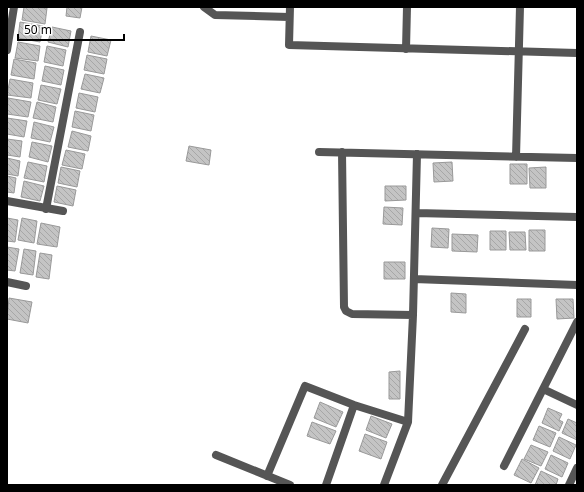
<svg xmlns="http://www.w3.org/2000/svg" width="584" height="492" font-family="'Noto Sans',sans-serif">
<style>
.building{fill:url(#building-back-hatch);stroke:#999}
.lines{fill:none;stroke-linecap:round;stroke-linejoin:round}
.minor{stroke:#555;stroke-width:8}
</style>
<defs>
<pattern id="building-back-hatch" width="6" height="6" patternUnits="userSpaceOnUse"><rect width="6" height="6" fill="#c4c4c4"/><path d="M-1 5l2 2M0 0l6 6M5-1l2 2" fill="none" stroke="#a7a7a7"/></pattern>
</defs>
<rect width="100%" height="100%" fill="#fff"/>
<path class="building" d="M24,7L47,8L45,24L22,20Z
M67,7H82L80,18L66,16Z
M20,22L43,26L40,42L18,38Z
M52,27L71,31L68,47L48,42Z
M91,36L111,40L107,56L88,52Z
M18,42L40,46L38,61L15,58Z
M47,46L66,50L63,66L44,62Z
M87,55L107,59L104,74L84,70Z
M14,59L36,63L34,79L11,75Z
M45,66L64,70L61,85L42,81Z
M85,74L104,78L100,93L81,89Z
M10,79L33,83L31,98L7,95Z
M41,85L61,89L57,104L38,100Z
M79,93L98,97L95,112L76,108Z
M8,98L31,102L28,117L7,114Z
M37,102L56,107L53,122L33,118Z
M75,111L94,115L91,131L72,127Z
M7,118L27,121L24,137L7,134Z
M34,122L54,127L50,142L31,138Z
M72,131L91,136L88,151L68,147Z
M7,139L22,141L20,157L7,155Z
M32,142L52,146L48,162L29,157Z
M189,146L211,150L209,165L186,161Z
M66,150L85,154L82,169L62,165Z
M7,158L20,161L18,176L7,174Z
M28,162L47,166L44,182L24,178Z
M452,162L453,181L434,182L433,163Z
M510,164H527V184H510Z
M61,167L80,171L77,187L58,183Z
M546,167V188H530L529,168Z
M7,176L16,178L14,193L7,192Z
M24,181L44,186L40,201L21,197Z
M57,186L76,190L73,206L54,202Z
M385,186H406V200L385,201Z
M384,207L403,208L402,225L383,224Z
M7,218L18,220L15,242L7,241Z
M22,218L37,221L34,243L18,240Z
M41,223L60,227L57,247L37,244Z
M432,228L449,229L448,248L431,247Z
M529,230H545V251H529Z
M490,231H506V250H490Z
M509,232H525L526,250H510Z
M452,234L478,235L477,252L452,251Z
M7,247L19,249L15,271L7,270Z
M24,249L36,251L33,275L20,273Z
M40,253L52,255L49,279L36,277Z
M384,262H405V279H384Z
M451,293L466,294V313L451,312Z
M9,298L32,302L28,323L7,319Z
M517,299H531V317H517Z
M556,299H573L574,318L557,319Z
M400,371V399H389V372Z
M320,402L343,412L336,427L314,418Z
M548,408L562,414L559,420L563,422L559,431L542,423Z
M371,416L392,424L386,438L366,430Z
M568,419L577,423V440L562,433Z
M312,422L336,431L330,444L307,436Z
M539,426L556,433L550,447L533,440Z
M365,434L387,442L381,459L359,451Z
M559,437L576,445L570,459L553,451Z
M531,445L548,452L541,466L524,459Z
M551,455L568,463L562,477L545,469Z
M522,459L539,468L531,483L514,475Z
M541,471L558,479L556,485H535Z"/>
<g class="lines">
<path class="minor" d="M204,7L215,15L289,17
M290,7L289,45L577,53
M406,49L407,7
M7,50L14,7
M319,152L577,158
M342,152L344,307L346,311L352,314L413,315
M516,157L520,7
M7,201L63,211
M46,209L80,32
M416,213L577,217
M414,279L577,285
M7,282L26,286
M543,389L577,405
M216,455L290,485
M504,466L577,322
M267,476L305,386L354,405L408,422
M326,485L354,405
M384,485L408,422L413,315L417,154
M442,485L525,329
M569,485L577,468"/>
</g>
<rect width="584" height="492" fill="none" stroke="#000000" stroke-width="16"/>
<path d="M18 34v6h106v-6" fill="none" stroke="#000000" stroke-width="2"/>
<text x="24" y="34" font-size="12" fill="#000000" stroke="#ffffff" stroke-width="3" paint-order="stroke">50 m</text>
</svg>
